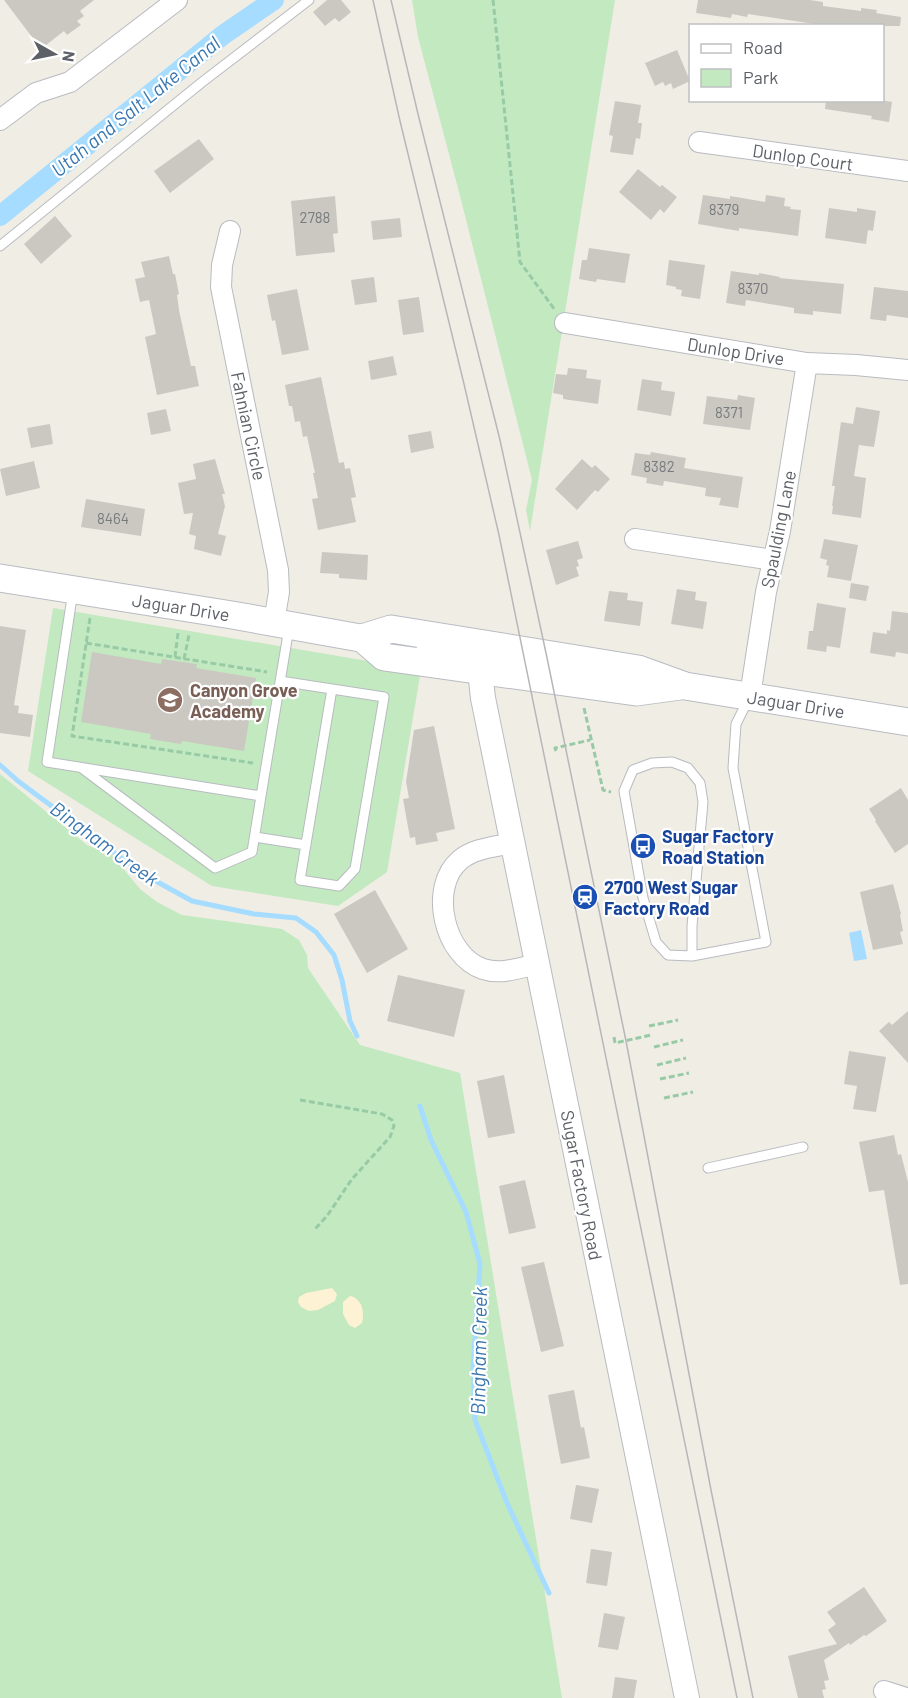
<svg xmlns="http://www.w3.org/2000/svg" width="908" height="1698" font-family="Barlow,sans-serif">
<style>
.green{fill:#c2e9c0}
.sand{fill:#fdf2d3}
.water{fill:#a6dcff}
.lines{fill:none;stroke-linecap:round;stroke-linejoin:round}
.stream{stroke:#a6dcff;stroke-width:5}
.canal{stroke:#a6dcff;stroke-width:20}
.building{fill:#cbc8c2}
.service-casing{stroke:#b8bbc0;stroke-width:11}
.minor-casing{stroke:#b8bbc0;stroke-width:22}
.tertiary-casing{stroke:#b8bbc0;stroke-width:26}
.secondary-casing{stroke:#b8bcc2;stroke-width:29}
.path{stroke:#98cba5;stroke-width:3;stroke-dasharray:6 3;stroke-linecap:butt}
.service{stroke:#fff;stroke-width:9}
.minor{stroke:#fff;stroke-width:20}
.tertiary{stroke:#fff;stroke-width:24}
.secondary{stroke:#fff;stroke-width:27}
.tram{stroke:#b6b7b8;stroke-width:1.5}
.labels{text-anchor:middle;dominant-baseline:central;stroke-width:4.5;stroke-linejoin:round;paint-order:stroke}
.number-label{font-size:15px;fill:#787b7e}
.street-label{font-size:18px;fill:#5d6167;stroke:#fff}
.education-label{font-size:18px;font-weight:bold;fill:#785e54;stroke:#fff;text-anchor:start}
.transit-label{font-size:18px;font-weight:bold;fill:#164399;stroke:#fff;text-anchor:start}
.water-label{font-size:20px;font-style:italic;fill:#3977b0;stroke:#fff}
</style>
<rect width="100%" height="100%" fill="#f0ede5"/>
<path class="green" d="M412,0H615L530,531L526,510L532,480L459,192L418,37Z
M53,608L421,670L387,872L338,906L212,886L28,771Z
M0,774L87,845L112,855L140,889L157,902L182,915L282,929L299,940L307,955L308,968L360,1045L460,1073L562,1698H0Z"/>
<path class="sand" d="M332,1288L337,1294L335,1301L318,1310L309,1311L301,1307L298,1302L299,1297L306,1293Z
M350,1296C362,1298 365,1313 362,1323L355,1328L349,1325L343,1314V1302Z"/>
<path class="water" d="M861,930L867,959L854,961L849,933Z"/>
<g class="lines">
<path class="stream" d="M0,765L18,781L143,874L192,901L254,914L296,918L316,932L334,955L342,980L350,1021L357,1036
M420,1106L431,1140L466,1212L480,1264L473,1368L475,1420L507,1503L549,1593"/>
<path class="canal" d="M0,216L223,35L274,0"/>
</g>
<path class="building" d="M4,0H94L80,11L84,16L77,21L81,25L67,35L64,31L41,49Z
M327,0H341L351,12L339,22L335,18L325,26L313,12Z
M698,0H810L823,2V6L861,11V8L877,10L876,13L901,17L900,26H828L748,14L747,17L732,14L731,18L696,13Z
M677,50L690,81L673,89L671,83L665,86L663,82L655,86L645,63Z
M826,100H880L892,102L889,122L871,119L872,116L825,109Z
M615,101L641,105L638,123H642L640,139L636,138L633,155L610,152L613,136L609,135Z
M199,139L214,159L170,193L154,171Z
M638,169L660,187L662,185L677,197L664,213L660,209L651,220L619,192Z
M703,195L730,199V196L765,202L766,195L785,198L784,206L791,207L790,209L801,210L798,236L739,228V231L698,224Z
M335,196L338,233L333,234L335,252L296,256L291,201Z
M829,208L857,212V208L876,211L873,231L868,230L866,244L825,238Z
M55,216L72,236L41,264L24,244Z
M400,218L402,237L373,240L371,221Z
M589,248L630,254L625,283L597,279L596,282L579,279L582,260H587Z
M169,256L173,274H175L179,294L177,295L179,310L191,366H195L199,386L157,395L145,337L156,334L149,300L140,302L135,279L145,277L141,262Z
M669,260L705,265L700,299L681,296L682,290L676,289V287L666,285Z
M731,271L759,275V273L780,277L779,278L844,284L841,314L813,311V315L794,313V308L746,300L745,306L726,303Z
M374,277L377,302L355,305L351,280Z
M874,287L908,291V318L887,315L886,321L870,319Z
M297,289L309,350L282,355L275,320L272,321L267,295Z
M419,297L424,332L403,335L398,300Z
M393,356L397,375L371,380L368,361Z
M568,368L587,370L586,378L601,380L598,404L563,399V395L553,393L556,374L567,375Z
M321,377L339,463L344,462L345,469L350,468L356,497L351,498L356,522L318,530L312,499L318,498L313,473H315L307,436L303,437L300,421L295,422L292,406H289L285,385Z
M642,379L662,382L661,390L675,392L671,416L637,410Z
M738,395L755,398L750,430L703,424L707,396L737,400Z
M856,407L880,411L874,447L859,445L854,476L866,478L861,518L832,514L833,506H832L835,486H832L841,422L853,424Z
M166,409L171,431L151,435L147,413Z
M50,424L53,444L31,448L27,428Z
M431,431L434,448L411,453L408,435Z
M651,452L686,458L684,468L743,477L738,508L719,505L721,498L705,496L706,488L664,481L663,486L646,483L647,478L631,475L635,453L650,455Z
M215,459L225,494H222L225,506L218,534L226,536L221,556L194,549L196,536L189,534L193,513L184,514L178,483L196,479L193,464Z
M582,459L592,468L595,465L610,479L598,492L595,490L577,510L555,489Z
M34,461L40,488L6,496L0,469Z
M86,499L145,509L141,536L81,527Z
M824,539L858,545L851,581L827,577L829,566L826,565L827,560L820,558Z
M578,541L583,558L577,560L579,566L576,567L579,576L556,585L546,550Z
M322,552L368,555L367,580L339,578V574L320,573Z
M851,583L869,586L866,601L849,598Z
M677,589L696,592L695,600L707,602L703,629L671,624Z
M609,591L628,593L627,600L643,602L640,626L604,621Z
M817,603L846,608L840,648L827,646L826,652L807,649L809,631H813Z
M892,611L908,613V654L896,652L895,657L870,653L873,632L887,634V630L890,631Z
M0,626L26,630L14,705L19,706L18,713L33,715L30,737L0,733Z
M92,652L161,664L162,659L197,664L196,668L256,678L244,751L182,741L181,744L150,739L151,734L81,722Z
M434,726L455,829L436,833L438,841L416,845L415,837L410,838L403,799L409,798L406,782L414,730Z
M901,788L908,800V844L895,853L875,821L876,820L869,809Z
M893,884L901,914L900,915L903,931L900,932L903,944L873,950L860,892Z
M375,890L408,949L367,973L334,914Z
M398,975L465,990L454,1037L387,1021Z
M908,1011V1063L879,1031L889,1022L892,1025Z
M849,1051L886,1057L876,1112L853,1109L857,1086L844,1084Z
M504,1075L515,1133L488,1138L477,1081Z
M894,1135L898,1155L901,1154L908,1182V1284L900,1285L884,1190L869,1192L859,1142Z
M525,1180L536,1228L509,1234L499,1186Z
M544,1262L564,1346L541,1352L521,1267Z
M574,1390L581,1428L584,1427L590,1458L561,1464L548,1395Z
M576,1485L599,1489L592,1523L570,1519Z
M591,1549L612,1552L607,1586L586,1583Z
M864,1587L887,1621L866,1636L864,1635L850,1645L849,1643L824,1660L829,1680L824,1681L826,1689L822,1690L824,1698H798L788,1656L837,1644L828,1630L836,1624L827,1612Z
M604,1613L625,1617L618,1650L598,1647Z
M615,1677L637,1680L634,1698H612Z"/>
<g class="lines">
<g class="service-casing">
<path id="service" d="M0,246L201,83L309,0
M73,591L47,762L261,796L289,628
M280,681L384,697L355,869L339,886L300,880L332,689
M83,769L215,868L252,852L261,796
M255,837L306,845
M692,956V926L703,802L700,783L688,768L672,762L652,763L633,770L624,791L643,898L656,942L668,955L692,956L766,942L733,768L736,724L749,698
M708,1168L803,1147"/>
</g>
<g class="minor-casing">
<path id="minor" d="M0,120L36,93L70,82L177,0
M699,142L908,171
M230,231L222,265L221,287L278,570L279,592L274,622
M565,323L807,363L856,365L908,370
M635,539L773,560
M750,696L766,592L780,531L807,363
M512,843C495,847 474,848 460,860C428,887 444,956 483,969C501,975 519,968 537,964
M884,1691L906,1698"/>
</g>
<g class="tertiary-casing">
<path id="tertiary" d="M480,671L483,698L687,1698"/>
</g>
<g class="secondary-casing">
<path id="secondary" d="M0,578L232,615L377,641
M362,638L391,629L638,669L685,686L908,722
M362,638L384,657L636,692L680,686
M430,650L456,654L480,671"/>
</g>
<path class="path" d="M493,0L520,262L555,310
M90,618L72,736L253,763
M86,643L267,672
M175,657L178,633
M184,659L189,635
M584,708L603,790L611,792
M556,751L555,748L590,740
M649,1026L678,1020
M614,1037L615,1043L651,1035
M654,1047L683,1040
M657,1065L686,1058
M660,1079L689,1073
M664,1098L693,1092
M300,1100L382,1114L392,1120L394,1126L390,1137L352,1179L327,1216L315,1229"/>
<use href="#service" class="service"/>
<use href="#minor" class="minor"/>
<use href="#tertiary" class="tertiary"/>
<use href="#secondary" class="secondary"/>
<path class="tram" d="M373,0L400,121L464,384L499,535L737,1698
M391,0L418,114L500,440L546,653L626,1041L711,1490L753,1698"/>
</g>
<defs>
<g id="school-disc" transform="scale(1.35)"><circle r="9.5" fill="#8d6e63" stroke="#fff"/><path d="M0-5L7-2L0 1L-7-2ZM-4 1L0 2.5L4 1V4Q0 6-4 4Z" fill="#fff"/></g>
<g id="bus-disc" transform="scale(1.35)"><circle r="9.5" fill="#1a4fb4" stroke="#fff"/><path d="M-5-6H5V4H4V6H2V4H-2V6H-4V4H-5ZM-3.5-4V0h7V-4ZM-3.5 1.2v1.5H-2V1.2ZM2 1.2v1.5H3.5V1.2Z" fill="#fff"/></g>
<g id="station-disc" transform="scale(1.35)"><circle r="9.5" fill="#1a4fb4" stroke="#fff"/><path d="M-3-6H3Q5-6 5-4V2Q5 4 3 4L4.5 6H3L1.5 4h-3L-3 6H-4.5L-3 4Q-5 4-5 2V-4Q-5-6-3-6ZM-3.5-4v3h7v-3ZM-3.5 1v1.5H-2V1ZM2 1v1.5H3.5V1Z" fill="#fff"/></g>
</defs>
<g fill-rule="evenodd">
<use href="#school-disc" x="170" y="700"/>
<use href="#bus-disc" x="643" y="846"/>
<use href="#station-disc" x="585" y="897"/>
</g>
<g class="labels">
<g class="number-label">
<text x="724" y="209">8379</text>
<text x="315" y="217">2788</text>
<text x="753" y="288">8370</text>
<text x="729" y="412">8371</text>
<text x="659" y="466">8382</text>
<text x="113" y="518">8464</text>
</g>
<g class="street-label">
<text transform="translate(803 157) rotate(8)">Dunlop Court</text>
<text transform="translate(736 351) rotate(9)">Dunlop Drive</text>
<text transform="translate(249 426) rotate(78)">Fahnian Circle</text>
<text transform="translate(778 529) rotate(-79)">Spaulding Lane</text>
<text transform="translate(181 607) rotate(9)">Jaguar Drive</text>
<text transform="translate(796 704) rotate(9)">Jaguar Drive</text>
<text transform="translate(582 1185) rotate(79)">Sugar Factory Road</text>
</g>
<g class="education-label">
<text x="190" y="690">Canyon Grove<tspan x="190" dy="21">Academy</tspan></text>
</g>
<g class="transit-label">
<text x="662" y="836">Sugar Factory<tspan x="662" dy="21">Road Station</tspan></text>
<text x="604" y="887">2700 West Sugar<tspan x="604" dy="21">Factory Road</tspan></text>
</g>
<g class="water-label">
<text transform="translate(135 106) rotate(-39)">Utah and Salt Lake Canal</text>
<text transform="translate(105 843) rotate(36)">Bingham Creek</text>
<text transform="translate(478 1351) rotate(-89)">Bingham Creek</text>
</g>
</g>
<rect x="689" y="24" width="195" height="78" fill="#ffffff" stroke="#bec0c2" stroke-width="1.5"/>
<rect x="701" y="44" width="30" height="9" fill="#ffffff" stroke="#bec0c2" stroke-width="1.5"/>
<text x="743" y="54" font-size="18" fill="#5d6167">Road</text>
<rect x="701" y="69" width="30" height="18" fill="#c2e9c0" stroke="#bec0c2" stroke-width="1.5"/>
<text x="743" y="84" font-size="18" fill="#5d6167">Park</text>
<g transform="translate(54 54) rotate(99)" stroke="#ffffff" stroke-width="4.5" paint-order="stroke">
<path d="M0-4.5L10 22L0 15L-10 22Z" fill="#5d6167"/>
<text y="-9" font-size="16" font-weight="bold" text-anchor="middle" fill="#5d6167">N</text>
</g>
</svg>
